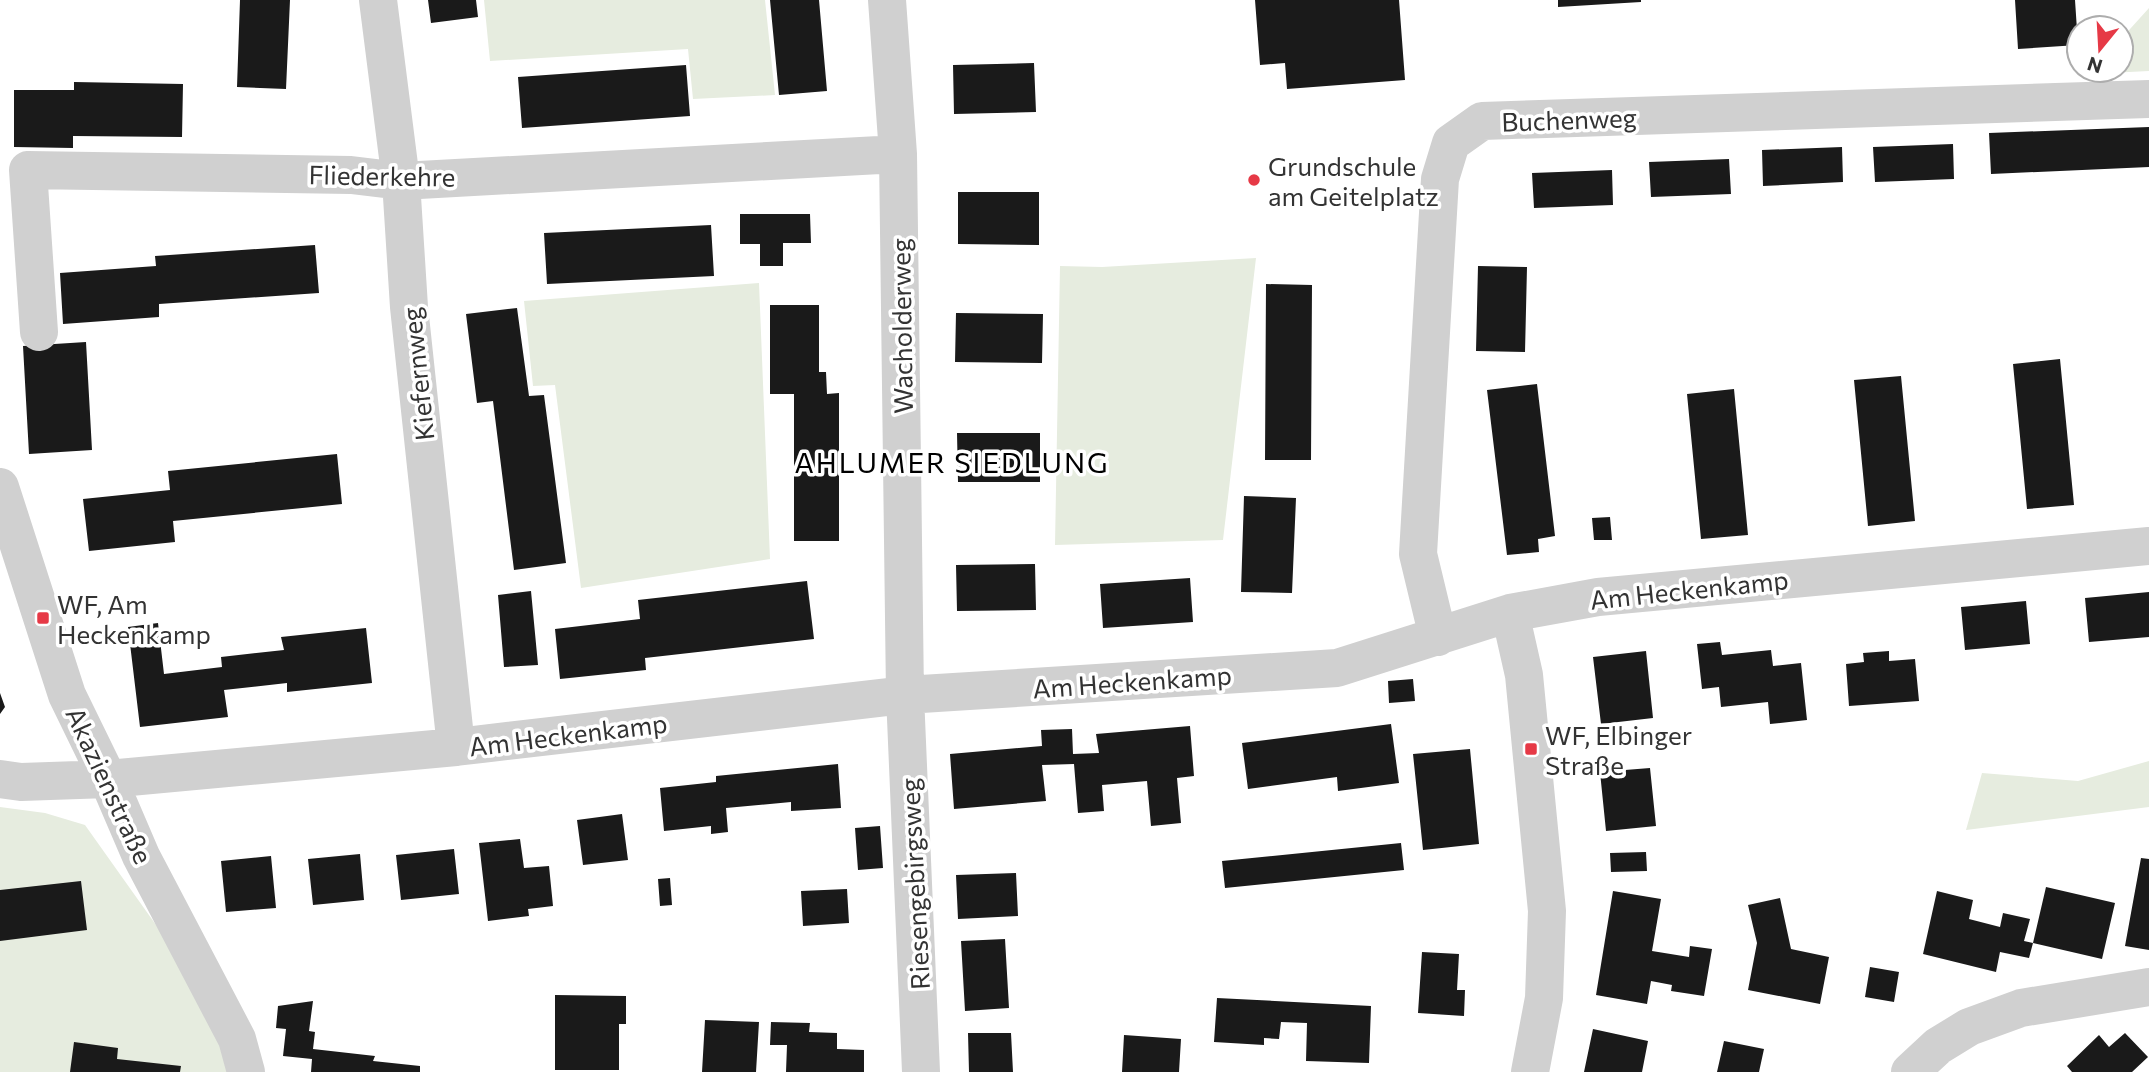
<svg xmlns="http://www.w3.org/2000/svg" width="2149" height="1072" font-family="Commissioner,sans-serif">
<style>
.green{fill:#e6ecdf}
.building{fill:#1a1a1a}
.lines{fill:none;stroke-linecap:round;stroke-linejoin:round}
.minor{stroke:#d0d0d0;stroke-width:38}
.poi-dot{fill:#e63946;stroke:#fff;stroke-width:2.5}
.labels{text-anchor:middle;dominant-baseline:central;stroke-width:7;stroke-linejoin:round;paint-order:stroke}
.street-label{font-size:26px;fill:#333;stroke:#fff}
.poi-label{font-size:26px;fill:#333;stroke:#fff;text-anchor:start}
.neighbourhood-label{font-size:28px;letter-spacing:2px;fill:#000;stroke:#fff}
</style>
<rect width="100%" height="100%" fill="#fff"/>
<path class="green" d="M484,0H765L775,95L693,99L688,49L490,61Z
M2149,8V71L2089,74L2093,70H2121V39Z
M1256,258L1223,540L1055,545L1060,266L1102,267Z
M759,283L770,559L581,588L555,385L533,386L524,301Z
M2149,761V807L1966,830L1982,773L2078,781Z
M0,807L45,813L85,825L237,1039L246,1072H0Z"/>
<path class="building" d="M240,0H290L286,89L237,87Z
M428,0H476L478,17L431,23Z
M770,0H819L827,91L779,95Z
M1255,0H1399L1405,80L1287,89L1285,63L1260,65Z
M1558,0H1641V2L1558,7Z
M2015,0H2075L2078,45L2018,49Z
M1034,63L1036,112L954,114L953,65Z
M686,65L690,116L522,128L518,77Z
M74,82L183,84L182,137L73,136V148L14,147V90H74Z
M2149,127V167L1991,174L1989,133Z
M1953,144L1954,179L1875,182L1873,147Z
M1842,147L1843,182L1763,186L1762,150Z
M1729,159L1731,194L1651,197L1649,162Z
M1612,170L1613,205L1534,208L1532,173Z
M958,192H1039V245L958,244Z
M740,214H810L811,243H783V266H760V244H740Z
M711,225L714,276L547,284L544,233Z
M315,245L319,293L159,304V317L63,324L60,273L156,266L155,256Z
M1478,266L1527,267L1525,352L1476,351Z
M1266,284L1312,285L1311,460H1265Z
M770,305H819V372H826L827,394L839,393V541H794V394H770Z
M517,308L529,396L544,395L566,563L514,570L493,401L477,403L466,314Z
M956,313L1043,314L1042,363L955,362Z
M86,342L92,450L29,454L23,346Z
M2060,359L2074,505L2027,509L2013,364Z
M1901,376L1915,521L1868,526L1854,380Z
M1537,384L1555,536L1538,539L1539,552L1507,555L1487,390Z
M1734,389L1748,535L1701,539L1687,394Z
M957,433H1040V482H958Z
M337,454L342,504L173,521L175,542L89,551L83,499L170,490L168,471Z
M1244,496L1296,498L1292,593L1241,592Z
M1610,517L1612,540H1594L1592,518Z
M1035,564L1036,610L957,611L956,565Z
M1190,578L1193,622L1103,628L1100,584Z
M807,581L814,639L645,658L646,670L560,679L555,629L640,619L638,600Z
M531,591L538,665L504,667L498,595Z
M2149,592V637L2089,642L2085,598Z
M2026,601L2030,644L1965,650L1961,607Z
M158,623L164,674L222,667L221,657L284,650L281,637L366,628L372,683L287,692V683L224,690L228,717L140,727L128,627Z
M1720,642L1722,655L1771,650L1773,666L1801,663L1807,720L1770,724L1768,702L1721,707L1719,687L1702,689L1697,644Z
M1646,651L1653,718L1601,724L1593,657Z
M1889,651V661L1915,659L1919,701L1849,706L1846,664L1864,662L1863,653Z
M1413,679L1415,701L1389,703L1388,681Z
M0,693L5,707L0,714Z
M1391,724L1399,783L1338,791L1337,777L1248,789L1242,743Z
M1190,726L1194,776L1177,778L1181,823L1151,826L1147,781L1102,785L1104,811L1078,813L1074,764L1042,765L1046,801L954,809L950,754L1042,746L1041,730L1072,729L1073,754L1099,753L1096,734Z
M1470,749L1479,844L1423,850L1413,754Z
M838,764L841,808L791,811V802L726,808L728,832L711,834V826L664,831L660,788L716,782V776Z
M1650,768L1656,826L1606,831L1600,772Z
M622,814L628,860L583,865L577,820Z
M880,826L883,868L858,870L855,828Z
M520,839L524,868L549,866L553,906L528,909L529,916L488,921L479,843Z
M1401,843L1404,870L1225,888L1222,861Z
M454,849L459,894L401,900L396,855Z
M1646,852L1647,871L1611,872L1610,853Z
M360,854L364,900L313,905L308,859Z
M271,856L276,908L226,912L221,861Z
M2141,858L2149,859V950L2125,946Z
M1016,873L1018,916L958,919L956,875Z
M670,878L672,905L660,906L658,879Z
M81,881L87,930L0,941V890Z
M2046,887L2115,903L2102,959L2033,943Z
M847,889L849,923L803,926L801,891Z
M1613,891L1661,899L1652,951L1689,957L1690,946L1712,949L1704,996L1671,991L1672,985L1651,981L1647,1004L1596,995Z
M1937,891L1973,900L1969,919L2000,927L2003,913L2030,919L2024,941L2033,943L2029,958L2000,952L1996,972L1923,954Z
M1780,898L1791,949L1829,957L1820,1004L1748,990L1757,943L1748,905Z
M1005,939L1009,1008L965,1011L961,941Z
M1422,952L1459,954L1457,990H1465L1464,1016L1418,1013Z
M1870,967L1899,972L1894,1002L1865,997Z
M555,995L626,996V1024H619V1070H555Z
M1217,998L1371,1006L1369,1063L1306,1061L1307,1023L1281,1022L1279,1039L1264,1038V1045L1214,1042Z
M313,1001L309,1031L315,1032L313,1049L375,1056L373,1061L420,1066V1072H311L312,1059L283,1056L286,1029L276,1028L278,1006Z
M705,1020L759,1022L756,1072H702Z
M771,1022L810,1023L809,1032L837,1033V1049L864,1050V1072H786L787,1045H770Z
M1593,1029L1648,1041L1642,1072H1584Z
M968,1033H1011L1013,1072H969Z
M2125,1033L2148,1057L2132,1072H2072L2067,1066L2099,1035L2109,1047Z
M1124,1035L1181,1039L1179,1072H1122Z
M1724,1041L1764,1049L1759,1072H1717Z
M74,1042L118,1048L117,1059L181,1066L180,1072H70Z"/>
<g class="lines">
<path class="minor" d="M378,0L401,181L409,307L456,747
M887,0L898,154L905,695L921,1072
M39,332L28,170L351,175L401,181L898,154
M0,487L67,695L108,779L141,856L237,1039L246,1072
M1510,613L1524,675L1547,911L1544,998L1530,1072
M1438,637L1418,554L1440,179L1451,143L1482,121L2149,99
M0,779L21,782L108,779L456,747L905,695L1337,668L1510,613L1598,597L2149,546
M1910,1072L1938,1046L1969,1027L2021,1008L2149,987"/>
</g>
<g class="poi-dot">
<circle cx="1254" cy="180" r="7"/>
<rect x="36" y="611" width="14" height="14" rx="3.5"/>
<rect x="1524" y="742" width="14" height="14" rx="3.5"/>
</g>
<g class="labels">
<g class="street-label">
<text transform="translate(1569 119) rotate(-2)">Buchenweg</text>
<text transform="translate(382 175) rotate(1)">Fliederkehre</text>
<text transform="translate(901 326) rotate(-91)">Wacholderweg</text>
<text transform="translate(417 374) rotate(-96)">Kiefernweg</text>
<text transform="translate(1689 589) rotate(-6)">Am Heckenkamp</text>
<text transform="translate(1132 681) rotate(-4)">Am Heckenkamp</text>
<text transform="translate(568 734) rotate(-7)">Am Heckenkamp</text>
<text transform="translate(110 785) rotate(65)">Akazienstraße</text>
<text transform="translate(914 884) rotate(-93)">Riesengebirgsweg</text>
</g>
<g class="poi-label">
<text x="1268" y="165">Grundschule<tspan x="1268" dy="30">am Geitelplatz</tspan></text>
<text x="57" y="603">WF, Am<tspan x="57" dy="30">Heckenkamp</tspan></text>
<text x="1545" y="734">WF, Elbinger<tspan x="1545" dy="30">Straße</tspan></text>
</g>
<g class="neighbourhood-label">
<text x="952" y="462">AHLUMER SIEDLUNG</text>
</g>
</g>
<g transform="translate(2100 49) rotate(198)"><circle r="33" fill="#ffffff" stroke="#adadad" stroke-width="2"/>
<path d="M0-5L12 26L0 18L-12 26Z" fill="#e63946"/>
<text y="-10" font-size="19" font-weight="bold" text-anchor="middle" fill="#333333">N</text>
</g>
</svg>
